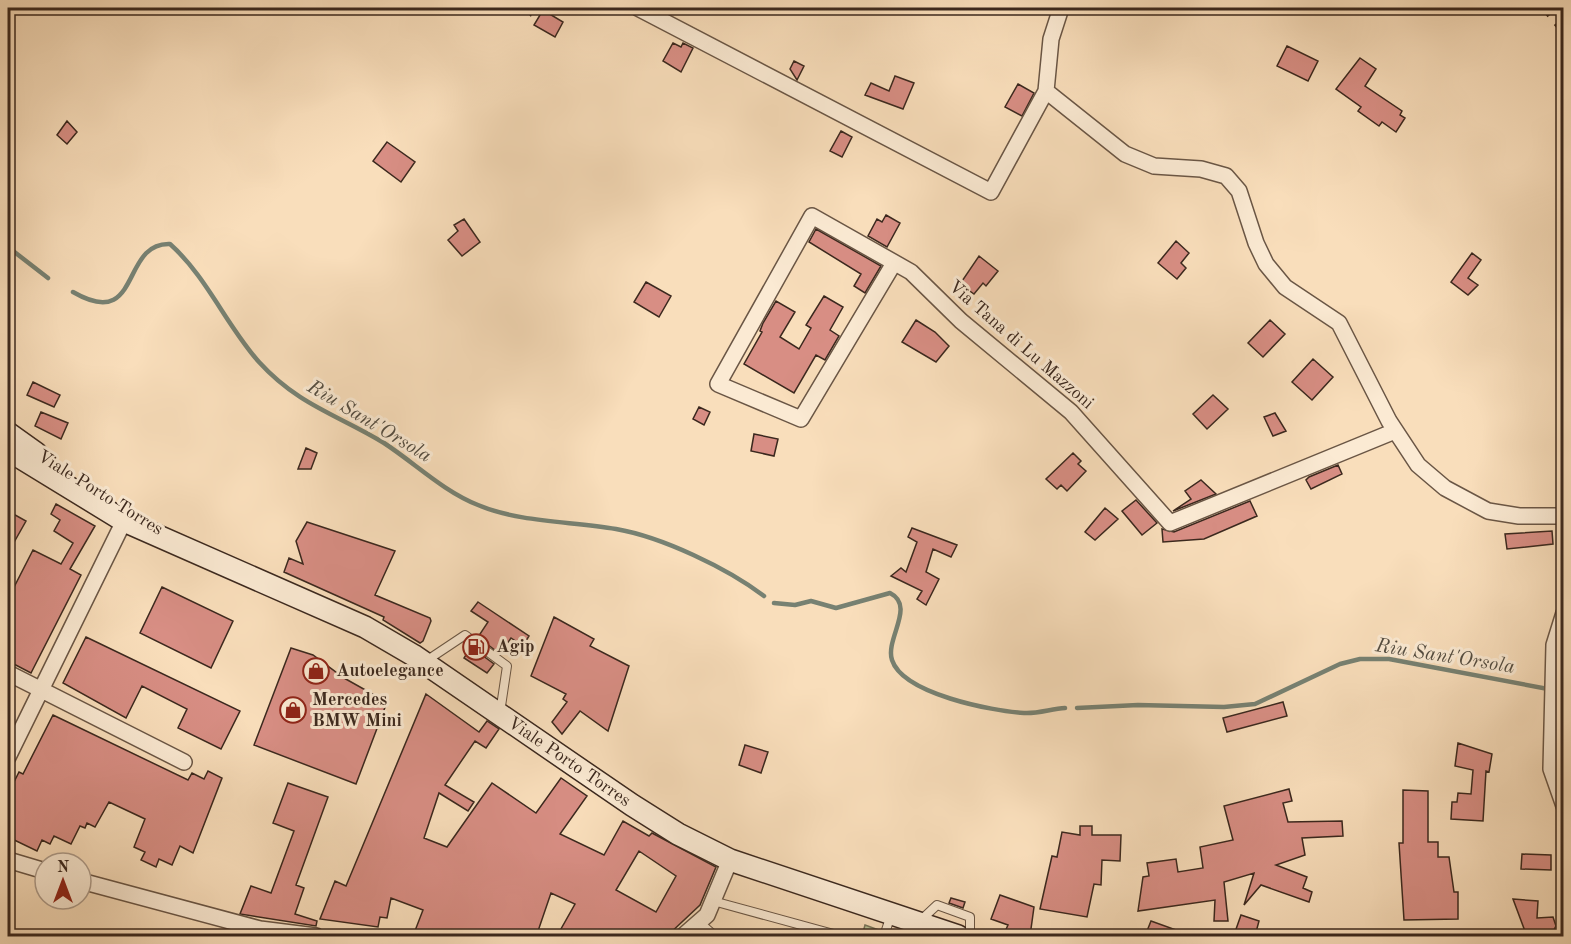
<svg xmlns="http://www.w3.org/2000/svg" width="1571" height="944" font-family="'Old Standard TT',serif">
<style>
.green{fill:#b7c295;stroke:#79755a;stroke-width:1.5}
.lines{fill:none;stroke-linecap:round;stroke-linejoin:round}
.stream{stroke:#778172;stroke-width:4.5}
.building{fill:#d88e84;stroke:#3b281e;stroke-width:1.5;fill-rule:evenodd}
.lane-casing{stroke:#6a5645;stroke-width:10}
.street-casing{stroke:#6a5645;stroke-width:18}
.secondary-casing{stroke:#3b281e;stroke-width:24}
.path{stroke:#3b281e;stroke-width:2;stroke-dasharray:1.5 3;stroke-linecap:butt}
.lane{stroke:#fbead3;stroke-width:8}
.street{stroke:#fbead3;stroke-width:15}
.secondary{stroke:#fbead3;stroke-width:21}
.rail{stroke:#3b281e;stroke-width:4.5;stroke-dasharray:10 10;stroke-linecap:butt}
.labels{text-anchor:middle;dominant-baseline:central;stroke-width:6;stroke-linejoin:round;paint-order:stroke}
.street-label{font-size:18px;fill:#3b281e;stroke:#fbead3}
.poi-label{font-size:18px;font-weight:bold;fill:#3b281e;stroke:#fbead3;text-anchor:start}
.water-label{font-size:20px;font-style:italic;fill:#544d41;stroke:#fbead3}
</style>
<rect width="100%" height="100%" fill="#f9debb"/>
<filter id="stains"><feTurbulence type="fractalNoise" baseFrequency=".00333" numOctaves="4"/><feColorMatrix values="0 0 0 0 .2 0 0 0 0 .09 0 0 0 0 .02 0 0 0 .5 -.17"/></filter>
<radialGradient id="worn" r=".72"><stop offset=".6" stop-color="#630" stop-opacity="0"/><stop offset="1" stop-color="#630" stop-opacity=".3"/></radialGradient>
<path class="green" d="M865,925L895,936H862Z"/>
<g class="lines">
<path class="stream" d="M8,247L48,278
M73,292C142,332 120,242 170,244C207,277 226,325 259,362C298,405 338,415 384,443C416,464 443,491 478,505C521,523 571,521 616,529C662,537 727,568 764,596
M774,603L795,605L811,601L836,608L890,593C916,606 885,639 892,660C903,694 992,711 1024,713C1037,714 1051,709 1065,708
M1077,708L1138,705L1224,707L1255,704L1340,664L1360,659H1389L1564,692"/>
</g>
<path class="building" d="M543,10L563,22L555,37L534,25Z
M673,43L681,47L683,43L693,48L681,72L663,61Z
M1287,46L1318,61L1308,81L1277,66Z
M1360,58L1376,69L1365,86L1402,111L1400,115L1405,118L1396,132L1382,122L1379,126L1358,111L1361,107L1336,89Z
M794,61L804,66L797,80L790,69Z
M895,76L914,83L903,109L865,95L871,83L889,91Z
M1018,84L1034,93L1022,116L1005,107Z
M67,121L77,132L67,144L57,135Z
M841,131L852,137L842,157L830,151Z
M387,142L415,162L401,182L373,161Z
M886,215L900,223L887,247L868,236L877,219L882,222Z
M464,219L480,242L462,256L448,240L458,231L454,225Z
M816,229L881,266L865,293L854,286L861,274L809,242Z
M1176,241L1189,253L1181,263L1186,268L1177,279L1158,263Z
M1472,253L1481,260L1468,278L1478,285L1468,295L1451,282Z
M979,256L998,271L986,286L983,283L974,294L960,284Z
M646,282L671,296L659,317L634,302Z
M824,296L843,307L830,330L839,336L825,360L816,355L794,393L744,364L762,332L760,331L763,323L776,301L795,312L780,337L799,349L811,328L806,325Z
M916,320L935,332L949,346L936,362L902,342Z
M1270,320L1285,334L1263,357L1248,343Z
M1313,359L1333,377L1312,400L1292,382Z
M33,382L60,395L54,407L27,395Z
M1213,395L1228,409L1207,429L1193,414Z
M699,407L710,412L704,425L693,419Z
M41,412L68,423L61,439L35,426Z
M1275,413L1286,431L1273,436L1264,417Z
M754,434L778,439L774,456L751,451Z
M306,448L317,453L311,469H298Z
M1073,453L1081,461L1078,464L1086,471L1067,491L1061,485L1057,489L1046,479Z
M1338,465L1342,474L1311,489L1306,480L1309,477Z
M1201,480L1216,494L1173,511L1191,499L1185,491Z
M1136,500L1157,523L1142,535L1122,511Z
M1250,501L1257,516L1204,539L1163,542L1162,529L1174,532Z
M56,504L95,526L70,569L81,575L31,673L8,661V599L33,550L61,564L73,543L54,531L60,520L51,514Z
M1105,508L1118,519L1095,540L1085,532Z
M8,511L26,521L8,553Z
M307,522L395,551L375,595L430,618L431,621L423,641L420,643L383,620L384,617L284,572L289,558L303,564L296,541Z
M912,528L957,545L951,557L933,549L926,572L939,579L926,605L917,599L922,591L891,576L901,568L906,572L917,542L908,537Z
M1552,531L1553,544L1507,549L1505,534Z
M162,587L233,621L211,668L140,633Z
M478,602L529,636L523,646L511,638L500,654L478,637L488,622L471,611Z
M554,617L594,639L590,646L629,666L608,731L580,711L562,734L552,722L567,702L563,699L566,694L531,676Z
M86,637L240,711L221,749L178,728L187,709L142,686L126,718L63,683Z
M471,647L494,664L487,673L464,658Z
M291,648L313,655L344,678L387,702L356,784L254,745Z
M426,694L479,732L487,721L499,729L486,748L475,741L445,785L474,802L468,811L439,793L424,838L447,847L492,783L536,813L561,778L587,796L560,834L604,855L623,821L649,836L652,833L716,867L700,905L667,936H557L575,904L551,893L537,934L527,930L524,936H413L423,910L391,898L387,918L380,917L378,927L320,919L335,881L346,886ZM639,851L676,876L656,912L616,890Z
M1283,702L1287,716L1227,732L1223,718Z
M53,715L188,780L192,773L204,779L208,771L222,778L193,853L180,846L172,865L159,859L156,867L141,860L145,852L134,847L145,819L109,802L95,827L87,823L85,828L80,826L71,844L54,836L50,844L42,840L37,851L8,837V794L19,772L23,774Z
M1458,743L1492,754L1489,772L1486,771L1483,821L1451,819L1452,802H1457L1458,793L1471,794L1473,770L1455,766Z
M745,745L768,752L761,773L739,765Z
M288,783L328,797L296,885L304,888L295,914L317,921L316,926L240,914L251,886L271,893L294,831L273,823Z
M1289,789L1292,801L1283,803L1288,822L1342,821L1343,836L1302,838L1305,855L1276,865L1307,877L1303,888L1312,892L1309,902L1261,885L1244,905L1254,873L1224,882L1228,921H1214L1215,900L1138,911L1143,877L1149,876L1147,863L1176,859L1178,872L1203,868L1200,847L1233,840L1224,806Z
M1403,790L1428,791V842H1438V857H1449L1454,892H1458V919L1404,920L1399,843H1403Z
M1080,826H1092V835H1121L1120,861L1102,860L1101,885L1094,884L1087,917L1040,909L1052,856L1057,857L1062,832L1080,835Z
M1522,854L1551,855V870L1521,869Z
M1000,895L1034,907L1030,936H1003L1008,925L991,919Z
M951,898L965,902L963,908L949,903Z
M1513,899L1538,901L1537,918L1553,917L1556,926L1552,933L1526,934Z
M1241,915L1259,921L1255,936H1241V934L1235,932Z
M1151,921L1190,935L1189,936H1145Z"/>
<g class="lines">
<g class="lane-casing">
<path id="lane" d="M426,661L465,635L507,666L500,713
M713,901L841,936
M921,920L937,905L970,917V936
M699,922L715,936
M884,936L891,915"/>
</g>
<g class="street-casing">
<path id="street" d="M638,8L991,192L1046,91L1125,154L1154,166L1201,169L1226,176L1239,191L1256,243L1266,264L1285,287L1339,323L1389,421L1418,465L1445,488L1488,511L1519,516H1564
M1046,91L1051,39L1061,8
M894,263L801,419L718,384L812,216L911,272L961,321L1071,412L1170,523L1395,431
M1564,613L1554,645L1551,769L1564,806
M8,673L184,762
M8,757L124,521
M8,860L45,871
M81,881L260,929L316,936
M683,936L707,915L730,860
M1561,936L1564,931"/>
</g>
<g class="secondary-casing">
<g id="secondary">
<path d="M8,433L36,453"/>
<path id="s1" d="M8,450L124,521L365,627L413,655L632,805L678,834L730,860L958,936"/>
</g>
</g>
<path class="path" d="M530,16L538,8"/>
<use href="#lane" class="lane"/>
<use href="#street" class="street"/>
<use href="#secondary" class="secondary"/>
<path class="rail" d="M1543,8L1564,34"/>
</g>
<defs>
<g id="fuel-ring" transform="scale(1.35)"><circle r="9.5" fill="#fbead3" stroke="#8f2418" stroke-width="1.5"/><path d="M-5.5-6h7V0h2V4h1.3V-2.5L3-4.5l.8-.8L6-3V5H2.5V1h-1V6h-7ZM-4.2-4.7v3.2H.2V-4.7Z" fill="#8f2418"/></g>
<g id="shop-ring" transform="scale(1.35)"><circle r="9.5" fill="#fbead3" stroke="#8f2418" stroke-width="1.5"/><path d="M-5-2.5h2.3a2.7 3.5 0 0 1 5.4 0H5L5.5 6h-11ZM-1.5-2.5h3a1.5 2.3 0 0 0-3 0Z" fill="#8f2418"/></g>
</defs>
<g fill-rule="evenodd">
<use href="#fuel-ring" x="476" y="647"/>
<use href="#shop-ring" x="316" y="671"/>
<use href="#shop-ring" x="293" y="710"/>
</g>
<g class="labels">
<g class="street-label">
<text transform="translate(1021 345) rotate(41)">Via Tana di Lu Mazzoni</text>
<text transform="translate(100 493) rotate(32)">Viale Porto Torres</text>
<text stroke="none"><textPath href="#s1" startOffset="644">Viale Porto Torres</textPath></text>
</g>
<g class="poi-label">
<text x="496" y="647">Agip</text>
<text x="336" y="671">Autoelegance</text>
<text x="312" y="700">Mercedes<tspan x="312" dy="21">BMW Mini</tspan></text>
</g>
<g class="water-label">
<text transform="translate(369 422) rotate(31)">Riu Sant'Orsola</text>
<text transform="translate(1445 657) rotate(9)">Riu Sant'Orsola</text>
</g>
</g>
<rect width="1571" height="944" fill="none" stroke="#f9debb" stroke-width="30"/>
<rect x="9" y="9" width="1553" height="926" fill="none" stroke="#3b281e" stroke-width="3"/>
<rect x="15" y="15" width="1541" height="914" fill="none" stroke="#3b281e" stroke-width="1.5"/>
<g transform="translate(63 881)"><circle r="28" fill="#fbead3" stroke="#ae9c8b" stroke-width="1.5"/>
<path d="M0-4.5L10 22L0 15L-10 22Z" fill="#8f2418"/>
<text y="-9" font-size="16" font-weight="bold" text-anchor="middle" fill="#3b281e">N</text>
</g>
<rect width="100%" height="100%" filter="url(#stains)"/>
<rect width="100%" height="100%" fill="url(#worn)"/>
</svg>
